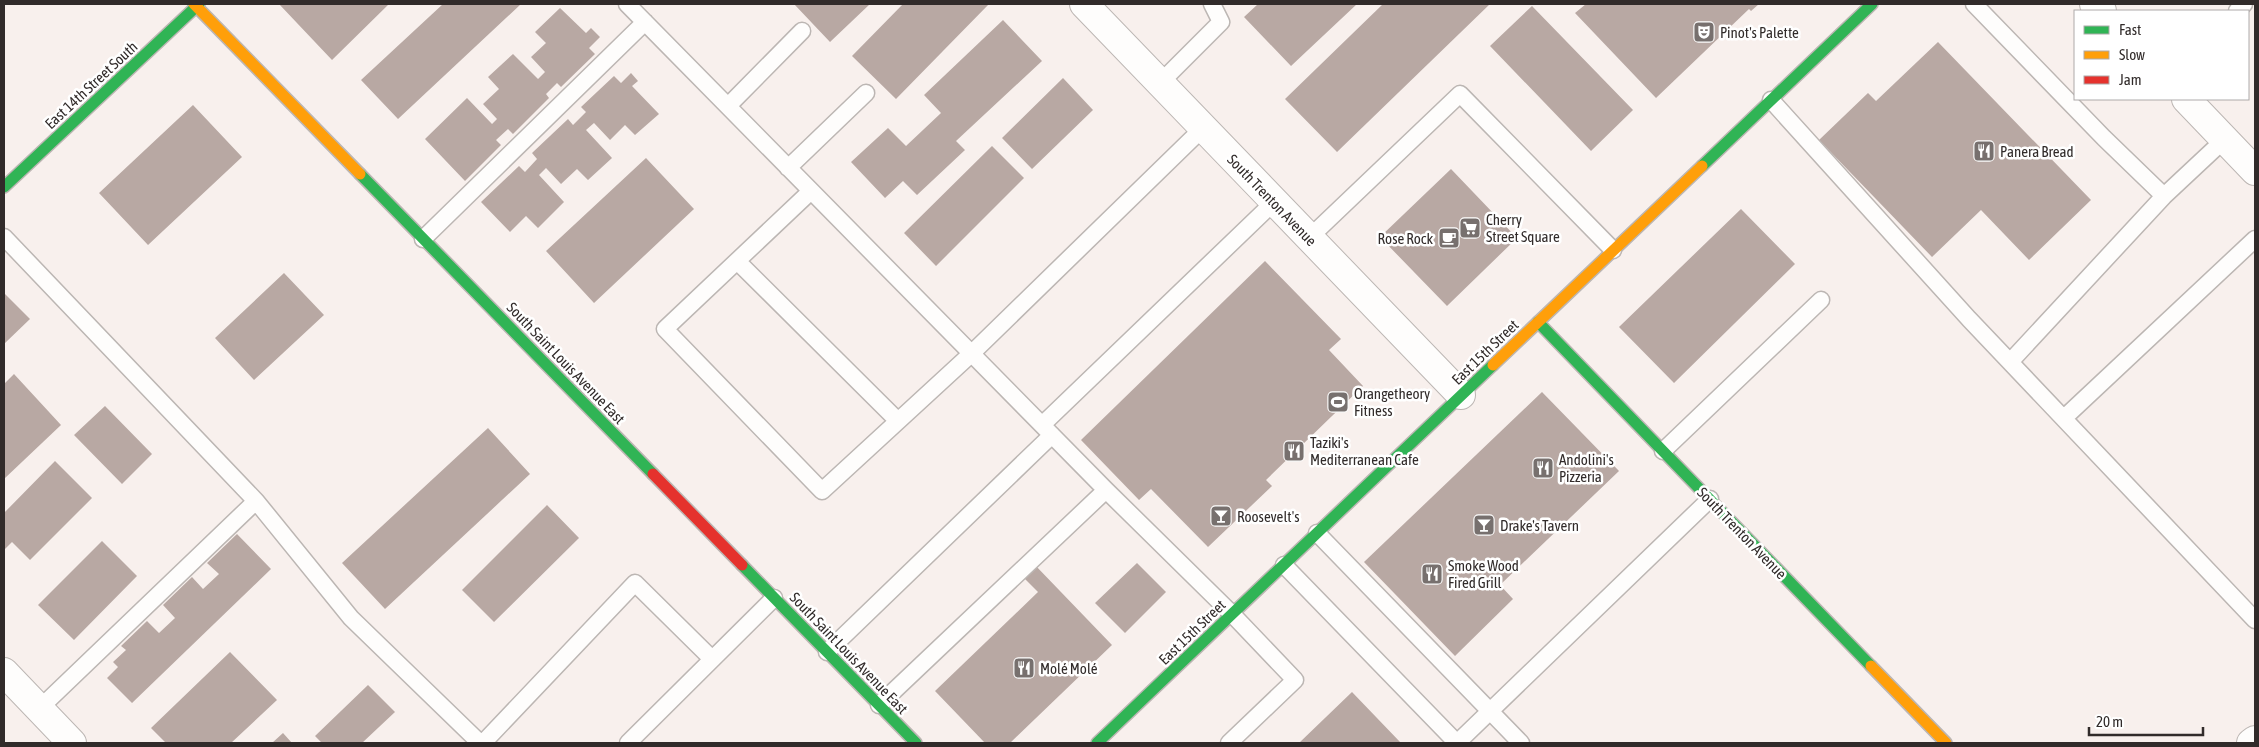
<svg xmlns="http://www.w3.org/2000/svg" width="2259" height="747" font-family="'Asap Condensed',sans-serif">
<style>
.building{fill:#b8a8a3}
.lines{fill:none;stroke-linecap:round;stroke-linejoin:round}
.lane-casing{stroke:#bcb6b3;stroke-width:19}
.street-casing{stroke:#bcb6b3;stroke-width:30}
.fast-casing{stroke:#bcb6b3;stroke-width:14}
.slow-casing{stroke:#bcb6b3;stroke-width:14}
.jam-casing{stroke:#bcb6b3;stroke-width:14}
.lane{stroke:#fefdfc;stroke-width:16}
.street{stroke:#fefdfc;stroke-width:28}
.fast{stroke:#30b455;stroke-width:11}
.slow{stroke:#ff9f0a;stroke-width:11}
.jam{stroke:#e5322d;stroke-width:11}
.labels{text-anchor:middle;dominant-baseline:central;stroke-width:5;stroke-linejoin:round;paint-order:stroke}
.poi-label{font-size:15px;fill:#312b2a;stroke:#fff;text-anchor:start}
.street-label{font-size:15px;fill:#312b2a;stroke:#fff}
</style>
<rect width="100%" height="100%" fill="#f8f0ed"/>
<path class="building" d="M279,4H389L332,60Z
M443,4H521L398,119L361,80Z
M794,4H870L830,42Z
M903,4H989L896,99L852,56Z
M1258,4H1357L1291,66L1244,17Z
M1383,4H1490L1337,152L1285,99Z
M1586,4H1759L1751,11L1749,9L1656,98L1575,13Z
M1532,6L1633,110L1591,151L1490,46Z
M560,8L586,33L591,28L600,37L589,48L595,54L561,87L557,83L546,94L549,98L513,134L508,129L496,140L501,145L465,181L425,139L467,98L492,124L497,119L483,104L499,89L488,77L513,54L538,79L545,72L531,57L546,43L535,32Z
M1003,20L1042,61L956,141L965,150L917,195L903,181L885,198L851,162L888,128L906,146L941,113L924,95Z
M1938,42L2091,200L2029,260L1981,210L1932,257L1819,140L1868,93L1876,101Z
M631,73L638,81L632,86L659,114L635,135L625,125L610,140L594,123L586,130L612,158L588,180L577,169L561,184L546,168L539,175L564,202L538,228L526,216L510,232L481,202L519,166L525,172L537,159L532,153L568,119L573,125L586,112L581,107L614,76L621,83Z
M1063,78L1093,110L1032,169L1002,138Z
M193,105L242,157L148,245L99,193Z
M992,146L1024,178L936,266L904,233Z
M646,158L694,209L594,303L546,251Z
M1451,169L1517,238L1447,306L1380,237Z
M1741,209L1795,264L1674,383L1619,327Z
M1265,261L1341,339L1329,350L1363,386L1266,480L1272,486L1208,547L1151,489L1139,500L1081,440Z
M284,273L324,315L254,380L215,338Z
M4,293L30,319L4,344Z
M14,374L61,425L4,479V384Z
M1542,392L1619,471L1500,585L1513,599L1455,656L1364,562Z
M105,406L152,454L122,484L74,435Z
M488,428L530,474L385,609L342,563Z
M55,461L92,498L30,560L12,542L4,550V513Z
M547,505L579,538L494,622L462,590Z
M237,534L271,569L132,703L107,678L118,667L113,662L126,650L121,646L147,621L159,633L175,618L163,605L192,577L203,589L219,574L207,563Z
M102,541L137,576L74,640L38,605Z
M1137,563L1166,592L1125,633L1095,603Z
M1034,564L1112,645L1010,743H985L935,691L1038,592L1022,576Z
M230,652L277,700L231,743H166L151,728Z
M368,685L395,712L362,743H322L315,736Z
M1352,692L1401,743H1299Z
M283,733L292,743H272Z"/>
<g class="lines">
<g class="lane-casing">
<path id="lane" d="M627,4L1106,490L1232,614L1295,680L1229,743
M1974,4L2104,138L2164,196
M2237,11L2244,4
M1160,83L1221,22L1212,4
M1771,100L1969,319L2255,620
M728,106L802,31
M788,168L866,93
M811,191L665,329L822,491L971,354L1203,128
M4,237L256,501L351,618L480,743
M1309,238L1460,94L1613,250
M423,239L645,22
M737,261L898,421
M2010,362L2164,196L2225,139
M2064,418L2255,239
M1042,425L1274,202
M1663,451L1821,300
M1317,533L1521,743
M1284,565L1457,743
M827,652L1052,435
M879,705L1106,490
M39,709L256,501
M483,743L635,583L712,659
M628,743L774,598
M1457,743L1710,499"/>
</g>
<g class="street-casing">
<path id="street" d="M1084,4L1461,395
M2094,4L2102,11
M2186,99L2255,171
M4,672L72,743
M2251,743L2255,740"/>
</g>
<g class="fast-casing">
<path id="fast" d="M1702,166L1872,4
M360,174L653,474
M4,187L199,4
M1538,322L1871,666
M742,565L916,743
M1097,743L1493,365"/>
</g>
<g class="slow-casing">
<path id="slow" d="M194,4L360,174
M1493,365L1702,166
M1871,666L1946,743"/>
</g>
<g class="jam-casing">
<path id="jam" d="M653,474L742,565"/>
</g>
<use href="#lane" class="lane"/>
<use href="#street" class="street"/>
<use href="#fast" class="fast"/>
<use href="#slow" class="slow"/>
<use href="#jam" class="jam"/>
</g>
<defs>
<g id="theatre-square" transform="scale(1.125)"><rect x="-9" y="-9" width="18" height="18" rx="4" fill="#77706e" stroke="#fff"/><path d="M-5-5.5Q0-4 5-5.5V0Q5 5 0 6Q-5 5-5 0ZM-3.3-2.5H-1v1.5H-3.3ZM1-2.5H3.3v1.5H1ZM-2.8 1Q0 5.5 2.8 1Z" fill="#fff"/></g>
<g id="restaurant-square" transform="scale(1.125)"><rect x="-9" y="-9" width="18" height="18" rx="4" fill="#77706e" stroke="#fff"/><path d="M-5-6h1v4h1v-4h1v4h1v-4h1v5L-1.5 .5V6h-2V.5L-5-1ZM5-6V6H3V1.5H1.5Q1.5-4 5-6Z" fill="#fff"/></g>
<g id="supermarket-square" transform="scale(1.125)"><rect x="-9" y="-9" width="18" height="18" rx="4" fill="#77706e" stroke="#fff"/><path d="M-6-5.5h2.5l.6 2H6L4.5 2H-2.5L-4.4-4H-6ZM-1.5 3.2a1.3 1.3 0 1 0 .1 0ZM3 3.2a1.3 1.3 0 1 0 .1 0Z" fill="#fff"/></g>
<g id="cafe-square" transform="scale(1.125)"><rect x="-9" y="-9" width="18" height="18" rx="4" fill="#77706e" stroke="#fff"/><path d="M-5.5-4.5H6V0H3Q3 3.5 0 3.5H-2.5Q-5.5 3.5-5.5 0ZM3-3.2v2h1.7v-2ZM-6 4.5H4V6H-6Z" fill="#fff"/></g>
<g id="stadium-square" transform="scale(1.125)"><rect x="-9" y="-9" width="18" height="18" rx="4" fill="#77706e" stroke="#fff"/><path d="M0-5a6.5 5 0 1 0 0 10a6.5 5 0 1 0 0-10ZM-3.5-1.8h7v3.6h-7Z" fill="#fff"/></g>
<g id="bar-square" transform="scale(1.125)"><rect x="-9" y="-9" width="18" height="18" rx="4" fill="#77706e" stroke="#fff"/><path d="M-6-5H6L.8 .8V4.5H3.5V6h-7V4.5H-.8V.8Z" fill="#fff"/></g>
</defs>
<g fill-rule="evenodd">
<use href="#theatre-square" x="1704" y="32"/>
<use href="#restaurant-square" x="1984" y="151"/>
<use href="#supermarket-square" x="1470" y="228"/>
<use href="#cafe-square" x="1449" y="238"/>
<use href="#stadium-square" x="1338" y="402"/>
<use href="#restaurant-square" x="1294" y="451"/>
<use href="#restaurant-square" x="1543" y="468"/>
<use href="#bar-square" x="1221" y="516"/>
<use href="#bar-square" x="1484" y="525"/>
<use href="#restaurant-square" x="1432" y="574"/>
<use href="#restaurant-square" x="1024" y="668"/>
</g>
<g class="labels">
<g class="poi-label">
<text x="1720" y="32">Pinot's Palette</text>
<text x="2000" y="151">Panera Bread</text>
<text x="1486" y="219">Cherry<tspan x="1486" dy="17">Street Square</tspan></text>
<text x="1433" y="238" text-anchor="end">Rose Rock</text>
<text x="1354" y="393">Orangetheory<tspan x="1354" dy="17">Fitness</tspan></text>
<text x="1310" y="442">Taziki's<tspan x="1310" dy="17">Mediterranean Cafe</tspan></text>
<text x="1559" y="459">Andolini's<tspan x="1559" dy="17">Pizzeria</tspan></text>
<text x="1237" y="516">Roosevelt's</text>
<text x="1500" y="525">Drake's Tavern</text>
<text x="1448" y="565">Smoke Wood<tspan x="1448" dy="17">Fired Grill</tspan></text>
<text x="1040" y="668">Molé Molé</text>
</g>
<g class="street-label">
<text transform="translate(91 85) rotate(-43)">East 14th Street South</text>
<text transform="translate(1272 200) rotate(46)">South Trenton Avenue</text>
<text transform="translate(1485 352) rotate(-44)">East 15th Street</text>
<text transform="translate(566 363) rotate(46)">South Saint Louis Avenue East</text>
<text transform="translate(1742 533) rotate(46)">South Trenton Avenue</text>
<text transform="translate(1192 632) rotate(-44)">East 15th Street</text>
<text transform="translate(849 653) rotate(46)">South Saint Louis Avenue East</text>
</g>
</g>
<rect width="2259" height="747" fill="none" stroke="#312b2a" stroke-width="10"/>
<rect x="2074" y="10" width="175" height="90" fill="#ffffff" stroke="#adaaaa"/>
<rect x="2084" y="26" width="25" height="8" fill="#30b455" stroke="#adaaaa"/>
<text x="2119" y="35" font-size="15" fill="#312b2a">Fast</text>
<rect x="2084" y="51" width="25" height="8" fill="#ff9f0a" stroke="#adaaaa"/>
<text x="2119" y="60" font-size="15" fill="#312b2a">Slow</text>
<rect x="2084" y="76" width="25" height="8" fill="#e5322d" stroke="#adaaaa"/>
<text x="2119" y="85" font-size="15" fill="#312b2a">Jam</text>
<path d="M2089 727v8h114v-8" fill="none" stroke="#312b2a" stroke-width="2.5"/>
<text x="2096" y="727" font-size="15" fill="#312b2a" stroke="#ffffff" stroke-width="4" paint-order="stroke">20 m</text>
</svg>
